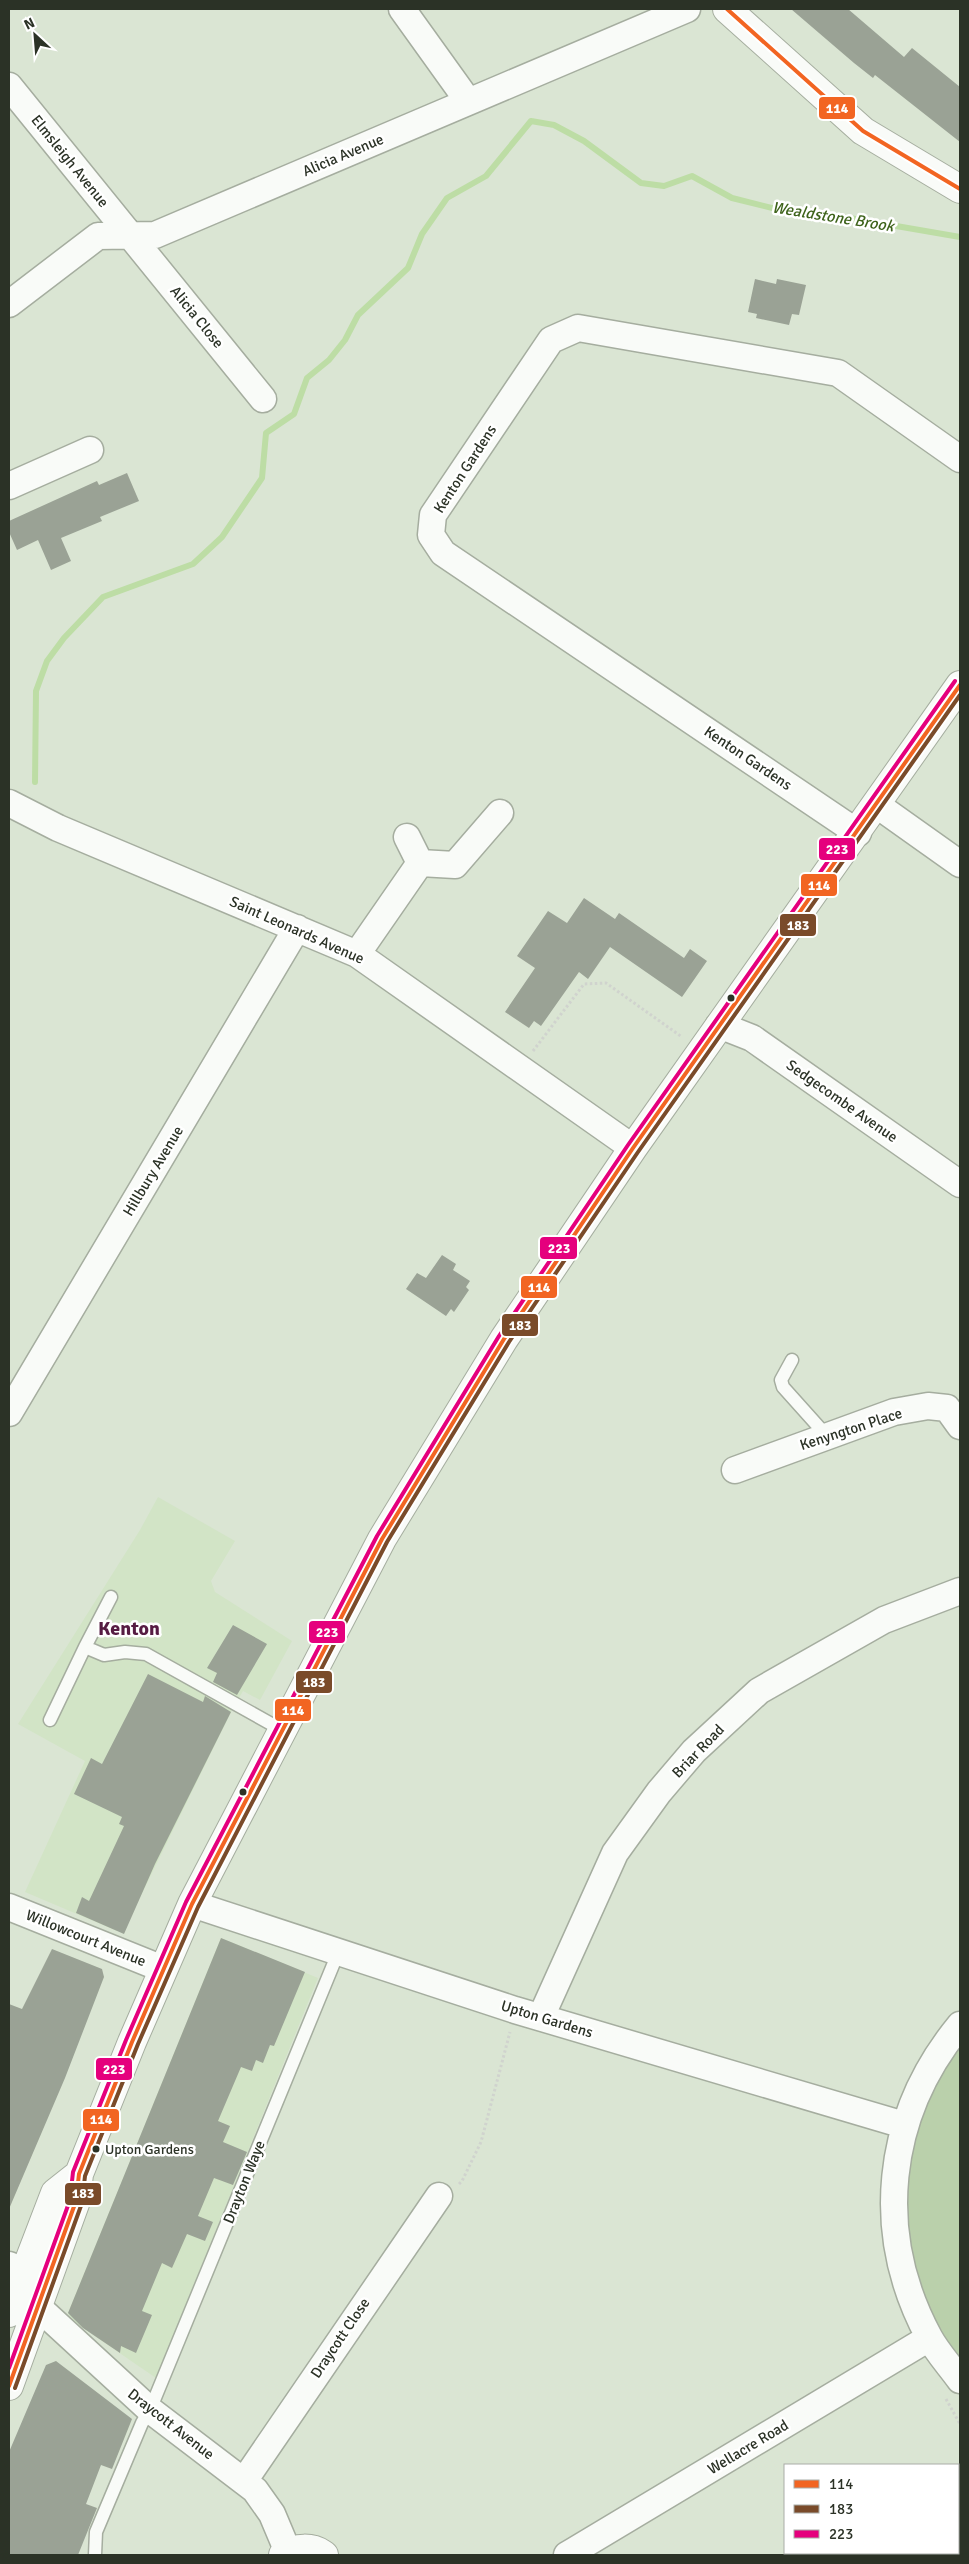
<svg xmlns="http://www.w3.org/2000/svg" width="969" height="2564" font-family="Signika,sans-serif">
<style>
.built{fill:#d2e4c6}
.green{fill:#bad0ab}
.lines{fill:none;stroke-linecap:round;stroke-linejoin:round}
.stream{stroke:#bddda5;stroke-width:6}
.building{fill:#9aa295}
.lane-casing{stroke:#a5ad9f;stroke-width:15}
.street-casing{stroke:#a5ad9f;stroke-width:29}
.secondary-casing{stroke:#a5ad9f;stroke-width:30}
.primary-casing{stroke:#a5ad9f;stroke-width:30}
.path{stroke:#d0d3ce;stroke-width:3;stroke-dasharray:2.5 2.5;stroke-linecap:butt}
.lane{stroke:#f9fbf8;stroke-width:12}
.street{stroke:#f9fbf8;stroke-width:26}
.secondary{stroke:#f9fbf8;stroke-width:28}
.primary{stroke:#f9fbf8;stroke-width:28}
.bus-1-casing{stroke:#fff;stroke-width:8}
.bus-2-casing{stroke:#fff;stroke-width:8}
.bus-3-casing{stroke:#fff;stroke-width:8}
.bus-1{stroke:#f26522;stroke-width:4}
.bus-2{stroke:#7a4b2a;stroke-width:4}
.bus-3{stroke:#e5007d;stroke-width:4}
.bus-dot{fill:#2b3226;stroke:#fff;stroke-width:2}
.labels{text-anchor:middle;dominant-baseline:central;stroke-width:5;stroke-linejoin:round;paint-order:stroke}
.bus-label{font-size:14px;fill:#2b3226;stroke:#fff;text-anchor:start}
.street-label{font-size:15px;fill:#2b3226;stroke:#fff}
.water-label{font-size:16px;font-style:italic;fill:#3e631b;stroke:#fff}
.district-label{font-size:20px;font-weight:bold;fill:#561c43;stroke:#fff}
.line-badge{stroke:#fff;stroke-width:2}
.badge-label{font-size:14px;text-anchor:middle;font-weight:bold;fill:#fff}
</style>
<rect width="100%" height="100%" fill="#dae5d3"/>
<path class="built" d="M158,1497L235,1541L211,1581L215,1592L292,1641L260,1700L243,1691L231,1712L125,1928L117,1931L25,1892L85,1761L18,1724L140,1530Z
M221,1938L318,1978L156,2378L70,2319L68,2313Z"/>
<path class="green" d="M960,2043V2360C901,2293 893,2190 922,2109C930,2086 947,2063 960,2043Z"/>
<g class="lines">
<path class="stream" d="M35,782L36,691L47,661L64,638L103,597L193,564L222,537L262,478L266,433L294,414L307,378L329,360L345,340L358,315L408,268L422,234L447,198L486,176L531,121L554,125L584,141L641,183L664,186L692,176L732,198L800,215L844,217L960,237"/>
</g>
<path class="building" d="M791,9H848L904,57L912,48L960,87V142L875,75L873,78L854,63Z
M755,279L776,284L777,279L806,285L799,315L792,314L789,325L756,318L757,314L748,312Z
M127,473L139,501L100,517L102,521L61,538L71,561L51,570L38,540L17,550L9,532V521L97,481L99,485Z
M584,898L615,919L619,913L684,958L690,949L707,961L682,997L610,947L588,979L579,972L541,1026L534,1021L529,1028L505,1012L535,968L517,956L548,911L567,923Z
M442,1255L456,1264L453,1270L470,1281L466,1287L469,1290L454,1312L451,1309L446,1316L406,1289L417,1273L426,1278Z
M233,1625L267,1644L237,1695L213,1682L217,1673L207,1668Z
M148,1674L203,1702L205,1696L231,1712L155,1864L124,1934L76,1913L82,1897L89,1901L124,1826L119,1824L122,1817L74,1794L91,1758L102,1764Z
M221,1938L305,1972L274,2046L270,2045L263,2063L256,2060L252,2071L241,2067L218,2121L230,2126L223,2142L247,2152L233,2185L214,2178L198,2216L213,2222L205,2241L187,2234L172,2268L162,2263L142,2311L152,2315L136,2353L121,2346L120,2353L83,2328L68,2313Z
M52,1949L102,1969L104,1977L65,2078L9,2209V2004L22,2009Z
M56,2361L132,2419L112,2469L101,2465L86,2504L97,2508L78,2555H9V2452L46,2365Z"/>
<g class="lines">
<g class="lane-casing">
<path id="lane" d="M792,1360L781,1380L783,1387L826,1435
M111,1597L85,1647L104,1655L125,1652L146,1654L282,1730
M50,1720L85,1647
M95,2555L96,2532L142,2423L150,2410L338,1953"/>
</g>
<g class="street-casing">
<path id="street" d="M402,9L468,101
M9,86L263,399
M9,304L98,236L155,235L687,9
M9,486L90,450
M9,803L58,828L357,954L633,1148
M877,805L960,864
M858,833L443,553L431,535L433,515L551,340L578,328L838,373L960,459
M407,837L420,863L455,865L500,813
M357,954L420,863
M719,1025L752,1038L960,1184
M9,1413L297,928
M735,1470L894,1412L928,1406L947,1408L960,1426
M192,1904L515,2010L904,2125
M9,1907L163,1969
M541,2017L615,1853L659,1792L694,1751L759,1691L884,1620L960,1591
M960,2025C885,2116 873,2233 929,2337C937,2352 950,2366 960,2380
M9,2265L26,2272
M38,2307L150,2410L255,2490L272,2514L288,2552
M244,2481L439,2196
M567,2555L929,2338"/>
</g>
<g class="secondary-casing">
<path id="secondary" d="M727,9L863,131L960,189
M283,2555C296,2547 312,2546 324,2555"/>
</g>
<g class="primary-casing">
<path id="primary" d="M9,2313L55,2193L79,2174
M9,2386L76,2201L79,2174L132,2042L192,1904L382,1539L504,1339L633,1148L960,685"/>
</g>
<path class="path" d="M533,1051L584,984L606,983L682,1037
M459,2184L462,2181L481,2142L510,2032
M946,2399L960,2424"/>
<use href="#lane" class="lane"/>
<use href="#street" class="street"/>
<use href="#secondary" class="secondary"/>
<use href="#primary" class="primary"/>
<g class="bus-1-casing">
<path id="bus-1" d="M727,9L863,131L960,189
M9,2386L76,2201L79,2174L132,2042L192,1904L382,1539L504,1339L633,1148L960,685"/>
</g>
<g class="bus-2-casing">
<path id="bus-2" d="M15,2388L82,2203L85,2176L138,2044L198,1907L387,1542L509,1342L638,1152L960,695"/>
</g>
<g class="bus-3-casing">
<path id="bus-3" d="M9,2368L70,2200L73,2172L126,2040L186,1902L377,1536L499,1336L628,1145L955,681"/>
</g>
<use href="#bus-1" class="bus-1"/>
<use href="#bus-2" class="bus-2"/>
<use href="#bus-3" class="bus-3"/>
</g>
<g class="bus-dot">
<circle cx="731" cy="998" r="4.5"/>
<circle cx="243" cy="1792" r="4.5"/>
<circle cx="96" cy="2149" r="4.5"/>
</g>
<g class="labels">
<g class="bus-label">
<text x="105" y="2149">Upton Gardens</text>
</g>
<g class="street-label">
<text transform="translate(343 155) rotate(-23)">Alicia Avenue</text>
<text transform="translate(70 161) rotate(51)">Elmsleigh Avenue</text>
<text transform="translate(197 317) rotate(51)">Alicia Close</text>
<text transform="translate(465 469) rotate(-57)">Kenton Gardens</text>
<text transform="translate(748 758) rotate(34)">Kenton Gardens</text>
<text transform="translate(297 930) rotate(24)">Saint Leonards Avenue</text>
<text transform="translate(842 1101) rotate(35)">Sedgecombe Avenue</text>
<text transform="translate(153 1171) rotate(-59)">Hillbury Avenue</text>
<text transform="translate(851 1429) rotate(-18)">Kenyngton Place</text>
<text transform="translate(698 1751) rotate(-46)">Briar Road</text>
<text transform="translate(86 1938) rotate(22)">Willowcourt Avenue</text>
<text transform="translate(547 2019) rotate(17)">Upton Gardens</text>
<text transform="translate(244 2182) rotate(-68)">Drayton Waye</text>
<text transform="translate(340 2338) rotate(-56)">Draycott Close</text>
<text transform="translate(171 2424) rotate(38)">Draycott Avenue</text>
<text transform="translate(748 2447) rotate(-31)">Wellacre Road</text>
</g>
<g class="water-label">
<text transform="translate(833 217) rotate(9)">Wealdstone Brook</text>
</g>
<g class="district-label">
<text x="129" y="1628">Kenton</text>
</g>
</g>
<g class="line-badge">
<rect x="818" y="96" width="38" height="24" rx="5" fill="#f26522"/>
<rect x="818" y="837" width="38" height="24" rx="5" fill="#e5007d"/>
<rect x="800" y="873" width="38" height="24" rx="5" fill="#f26522"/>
<rect x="779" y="913" width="38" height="24" rx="5" fill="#7a4b2a"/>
<rect x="539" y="1236" width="39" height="24" rx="5" fill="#e5007d"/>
<rect x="520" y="1275" width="38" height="24" rx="5" fill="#f26522"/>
<rect x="501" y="1313" width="38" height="24" rx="5" fill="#7a4b2a"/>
<rect x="308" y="1620" width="38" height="24" rx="5" fill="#e5007d"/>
<rect x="295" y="1670" width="38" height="24" rx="5" fill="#7a4b2a"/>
<rect x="274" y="1698" width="38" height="24" rx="5" fill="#f26522"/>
<rect x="95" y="2057" width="38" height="24" rx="5" fill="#e5007d"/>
<rect x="82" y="2108" width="38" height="24" rx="5" fill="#f26522"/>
<rect x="64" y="2182" width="38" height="24" rx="5" fill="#7a4b2a"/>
</g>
<g class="badge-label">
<text x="837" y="113">114</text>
<text x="837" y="854">223</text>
<text x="819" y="890">114</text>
<text x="798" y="930">183</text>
<text x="559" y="1253">223</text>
<text x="539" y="1292">114</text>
<text x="520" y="1330">183</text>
<text x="327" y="1637">223</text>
<text x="314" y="1687">183</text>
<text x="293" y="1715">114</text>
<text x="114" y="2074">223</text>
<text x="101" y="2124">114</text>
<text x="83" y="2198">183</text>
</g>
<rect width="969" height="2564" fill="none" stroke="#2b3226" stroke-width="20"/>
<rect x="784" y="2464" width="175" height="90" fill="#ffffff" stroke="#aaada8"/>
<rect x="794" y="2480" width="25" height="8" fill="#f26522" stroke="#aaada8"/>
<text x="829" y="2489" font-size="15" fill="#2b3226">114</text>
<rect x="794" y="2505" width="25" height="8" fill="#7a4b2a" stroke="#aaada8"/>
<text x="829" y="2514" font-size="15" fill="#2b3226">183</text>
<rect x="794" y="2530" width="25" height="8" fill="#e5007d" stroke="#aaada8"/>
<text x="829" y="2539" font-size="15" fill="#2b3226">223</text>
<g transform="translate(35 35) rotate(334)" stroke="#ffffff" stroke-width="4" paint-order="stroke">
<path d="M0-4L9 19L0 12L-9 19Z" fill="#2b3226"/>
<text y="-8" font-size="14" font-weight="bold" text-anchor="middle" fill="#2b3226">N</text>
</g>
</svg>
